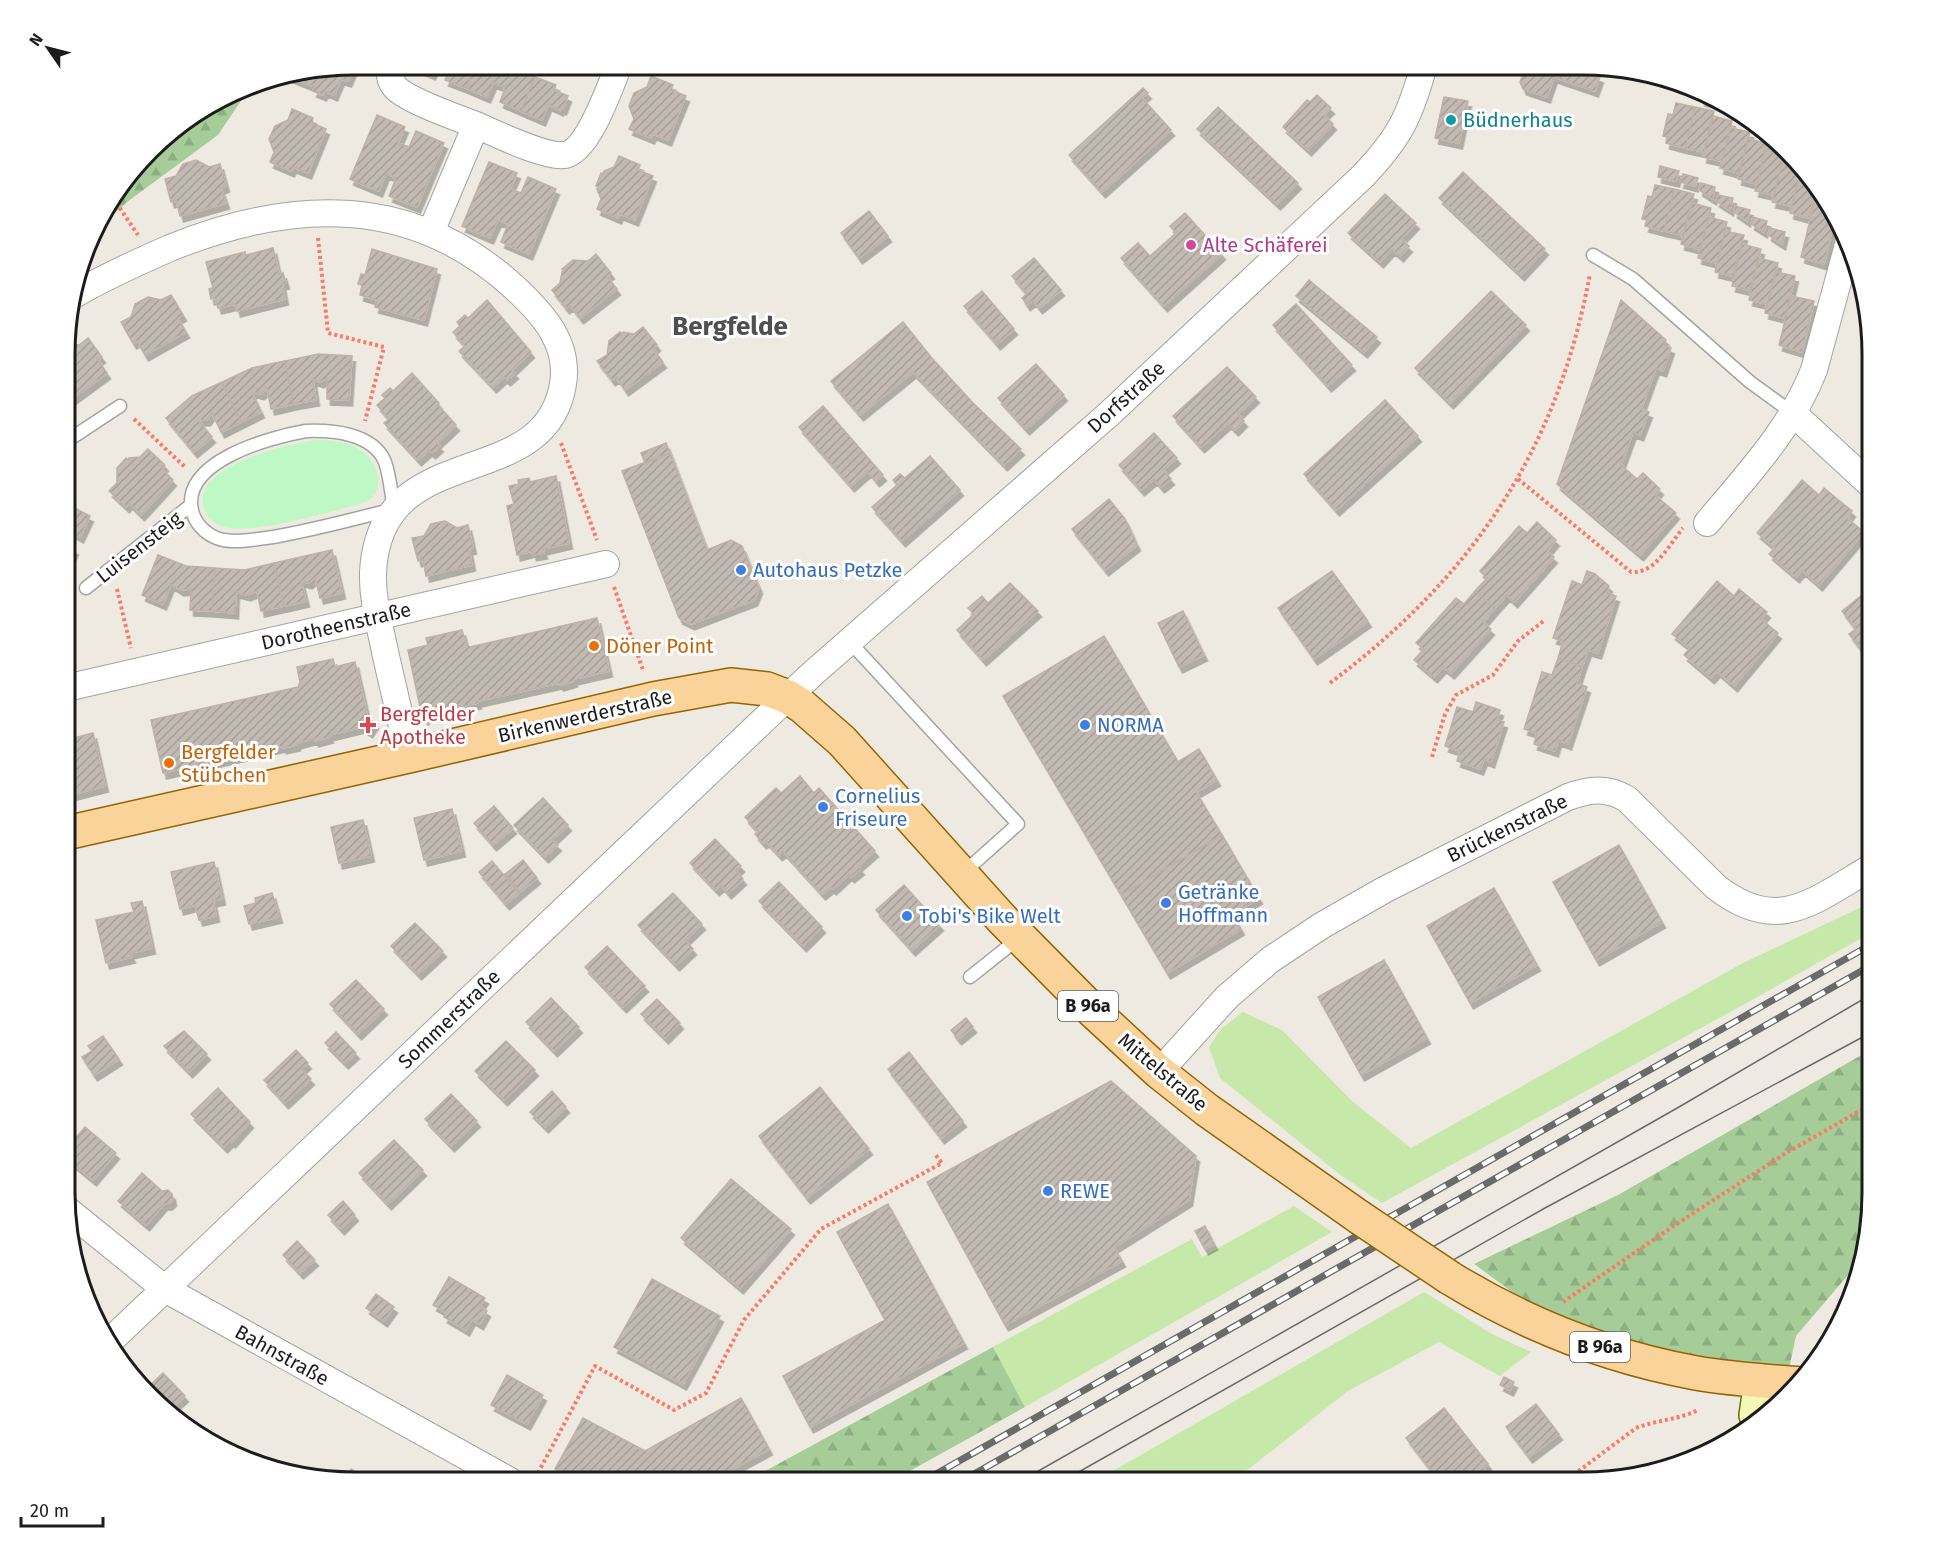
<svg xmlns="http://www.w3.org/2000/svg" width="1937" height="1547" font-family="'Fira Sans',sans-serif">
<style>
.grass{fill:#c6e8a8}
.forest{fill:url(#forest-firs)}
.park{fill:#bef8c4}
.building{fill:url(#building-hatch);stroke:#bfb1a5;stroke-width:1.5;filter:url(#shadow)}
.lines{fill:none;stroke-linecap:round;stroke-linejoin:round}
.service-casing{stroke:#a3a3a3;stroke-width:15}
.minor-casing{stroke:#a3a3a3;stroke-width:28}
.secondary-casing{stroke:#637106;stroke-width:36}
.primary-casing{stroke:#936502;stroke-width:36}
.path{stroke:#f87a69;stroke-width:4;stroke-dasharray:3 3;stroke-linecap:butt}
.service{stroke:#fff;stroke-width:12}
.minor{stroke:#fff;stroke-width:26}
.secondary{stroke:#f4f8b5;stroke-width:33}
.primary{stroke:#fad39a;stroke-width:33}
.tram{stroke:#6a6a6a;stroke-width:1.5}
.rail-casing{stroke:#6a6a6a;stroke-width:7}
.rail{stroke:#fff;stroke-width:4.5;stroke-dasharray:14;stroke-linecap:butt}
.primary-bridge-casing{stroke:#936502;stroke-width:36;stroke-linecap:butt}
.primary-bridge{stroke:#fad39a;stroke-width:33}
.culture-dot{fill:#0f9aa8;stroke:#fff;stroke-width:2}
.hotel-dot{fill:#d1479c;stroke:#fff;stroke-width:2}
.shop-dot{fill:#3f7fe0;stroke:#fff;stroke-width:2}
.food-dot{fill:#e8710a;stroke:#fff;stroke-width:2}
.health-dot{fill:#e0444e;stroke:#fff;stroke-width:2}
.labels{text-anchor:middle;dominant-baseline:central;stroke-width:6;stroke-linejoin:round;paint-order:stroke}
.shield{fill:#fff;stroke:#606060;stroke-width:1.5}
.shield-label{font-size:18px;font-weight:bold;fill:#1c1c1c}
.culture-label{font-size:20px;fill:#0d838f;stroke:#fff;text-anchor:start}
.hotel-label{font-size:20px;fill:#b23c85;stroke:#fff;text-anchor:start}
.street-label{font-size:20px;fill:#1c1c1c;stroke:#fff}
.shop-label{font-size:20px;fill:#366cbe;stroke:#fff;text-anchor:start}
.food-label{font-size:20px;fill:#c56008;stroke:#fff;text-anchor:start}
.health-label{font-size:20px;fill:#be3a42;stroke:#fff;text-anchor:start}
.district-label{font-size:26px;font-weight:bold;fill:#4f4f4f;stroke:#fff}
.rim{fill:none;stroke:#1c1c1c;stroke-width:3}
</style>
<defs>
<pattern id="forest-firs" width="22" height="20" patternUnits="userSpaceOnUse" patternTransform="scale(1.5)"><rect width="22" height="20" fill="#a6cd97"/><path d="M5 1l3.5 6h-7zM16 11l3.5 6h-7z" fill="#8eaf82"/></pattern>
<pattern id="building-hatch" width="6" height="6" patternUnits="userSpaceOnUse" patternTransform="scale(1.5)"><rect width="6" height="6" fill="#c2bab2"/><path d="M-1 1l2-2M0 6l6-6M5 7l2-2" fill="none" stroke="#a69f98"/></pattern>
<filter id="shadow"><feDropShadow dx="3.5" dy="6" stdDeviation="0" flood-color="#0004"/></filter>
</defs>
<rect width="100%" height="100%" fill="#eeeae2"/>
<path class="grass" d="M1872,902V932L1752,1000L1382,1203L1339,1174L1220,1078L1209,1047L1221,1029L1243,1012L1282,1030L1352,1101L1411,1148L1743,963Z
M1294,1206L1332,1232L1025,1407L993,1347L1192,1239L1202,1257Z
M1424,1292L1492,1334L1531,1352L1500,1376L1439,1342L1348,1391L1232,1482H1094Z"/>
<path class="forest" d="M251,86L218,135L127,202L97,229L103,210L164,136Z
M1872,1049V1212L1860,1261L1796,1336L1787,1378L1561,1328L1474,1264L1618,1195Z
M993,1347L1025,1407L890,1482H745Z"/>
<path class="park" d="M317,440C332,440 350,442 362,451C375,460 385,483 373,496C369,501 363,503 357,505C324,513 262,532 230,528C220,527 209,521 205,511C185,467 290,443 317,440Z"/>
<path class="building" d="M355,65L348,81L341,79L334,95L325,91L323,95L313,91L315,87L290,77L291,75Z
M411,65H436L432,74Z
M451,65H476L466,88L445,80Z
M476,65H500L499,68L512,73L514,68L535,77L521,111L500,102L506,85L505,87L494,83V81L487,97L466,88Z
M1526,65H1558L1547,97L1523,89L1520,82Z
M1558,65H1565L1600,77L1595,91L1554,77Z
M651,76L673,85L671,90L686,96L668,140L653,134L651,138L629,129L634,119L629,106L634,93L647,87Z
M535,77L556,85L554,90L568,96L563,109L560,108V110L549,105V103L542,120L521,111Z
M1143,88L1148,93L1142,98L1171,130L1102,192L1069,155Z
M1703,92L1717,101L1716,104L1701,100Z
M1317,95L1331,108L1324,115L1333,124L1308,150L1283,127L1307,100L1310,102Z
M1444,97L1468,101L1459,143L1435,138Z
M1676,103L1695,107L1685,148L1666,143L1667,137L1663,136L1668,114L1673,115Z
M1218,107L1298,183L1277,204L1197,129Z
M1695,107L1714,111L1704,152L1685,148Z
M292,109L313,118L312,123L326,129L308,173L293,167L291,171L270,162L274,152L269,139L275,126L288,120Z
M377,115L405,127L398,143L409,147L416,131L444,143L417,207L389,196L396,178L386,173L379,191L350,179Z
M1713,116L1732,121L1722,161L1703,157Z
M1731,128L1750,132L1739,173L1720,168Z
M1748,139L1767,143L1757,184L1738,179Z
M1765,150L1784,155L1774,195L1755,191Z
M619,156L640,165L638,170L653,176L635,220L620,214L618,218L597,209L601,199L597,189L598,187L596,186L601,173L603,174L604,171L614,167Z
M196,160L209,167L220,164L226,186L221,188L226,203L180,216L176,200L171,202L165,179L176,176L183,164Z
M1783,161L1793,164L1800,173L1792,206L1772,202Z
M489,162L517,173L510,189L521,193L528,177L556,189L529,254L501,242L508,224L498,220L490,238L462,226Z
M1660,166L1679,171L1676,181L1658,177Z
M1463,172L1545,249L1521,275L1439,198Z
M1800,173L1815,194L1809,218L1790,213Z
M1683,174L1698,178L1695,186L1680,182Z
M1701,183L1715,187L1713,199L1699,190Z
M1655,185L1674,189L1664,231L1645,226L1647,220L1642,219L1648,196L1652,197Z
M1674,189L1694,194L1681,244L1683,235L1664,231Z
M1385,194L1416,223L1401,239L1409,246L1400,256L1392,249L1380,262L1348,233Z
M1718,195L1733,198L1730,210L1716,201Z
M1816,196L1834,221L1824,264L1801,257Z
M1692,203L1711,208L1698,258L1700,249L1681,244Z
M1735,206L1750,210L1747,221L1734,212Z
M869,211L888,236L859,258L841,233Z
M1185,213L1222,254L1164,306L1121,258L1138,243L1150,256L1176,233L1170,226Z
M1709,217L1727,222L1715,272L1717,263L1698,258Z
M1753,217L1767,221L1764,232L1751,224Z
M1770,228L1785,232L1782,244L1768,235Z
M1725,231L1744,235L1733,276L1715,272Z
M1742,244L1761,249L1750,290L1732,286Z
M273,248L279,274L283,273L286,283L282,284L285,299L237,311L235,304L218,308L215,298L211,299L209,289L213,288L206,262L245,252L246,255Z
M372,249L437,269L424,320L375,307L377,300L360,295L362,285L358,284L361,274L365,275Z
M596,254L611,273L607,276L617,289L580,318L570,305L566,308L552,290L560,283L562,272L564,271L562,269L573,260L588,261Z
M1034,258L1061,290L1039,308L1033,300L1027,305L1022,298L1027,294L1012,276Z
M1759,258L1778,263L1765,313L1767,304L1749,300Z
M1776,272L1795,276L1785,318L1765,313Z
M1309,280L1377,337L1364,352L1296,296Z
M982,291L1014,329L997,344L964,306Z
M1491,291L1526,325L1450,403L1415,368Z
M171,295L183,315L178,318L186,332L145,355L137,341L133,343L121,322L131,317L135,304L148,297L161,300Z
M1791,296L1814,301L1802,352L1779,345Z
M487,300L531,352L512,370L515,373L507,380L504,377L493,387L459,351L465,346L453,332L460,326L457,322L465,315L468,318Z
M1621,300L1666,340L1664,345L1671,348L1663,371L1656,368L1641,409L1649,412L1640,435L1633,432L1621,465L1637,479L1643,473L1660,489L1655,495L1676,513L1640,555L1557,484Z
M1296,304L1352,365L1328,386L1273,325Z
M903,322L931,357L973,403L1021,449L1004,465L913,372L860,415L831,381Z
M643,327L657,345L653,349L663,362L625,390L616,377L612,380L597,361L607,355L609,341L620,332L621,334L623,332L634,334Z
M88,338L102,357L98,360L107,373L69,401L67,398V344L79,345Z
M318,354L352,356L349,400L327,399V378L320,382L313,379L316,400L293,404L285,361Z
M285,361L293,404L271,409L267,388L261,394L254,392L252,393L261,412L241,422L222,382L252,368Z
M1036,364L1064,395L1026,429L998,398Z
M1227,367L1256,397L1238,414L1244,421L1235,430L1228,423L1201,447L1173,416Z
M412,373L439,403L438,405L456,425L437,443L440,446L432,453L429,450L418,460L384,423L389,419L377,405L385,398L382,395L390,388L393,391Z
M222,382L241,422L221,432L212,413L207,420H200L199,421L212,437L194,452L166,418L192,396Z
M1385,400L1418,436L1336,510L1304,474Z
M823,406L883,475L876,481L868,471L851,486L799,427Z
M1154,433L1177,458L1163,470L1171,479L1161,487L1154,479L1141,490L1119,465Z
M666,443L670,453L645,463L641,453Z
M148,449L165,465L162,469L173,480L141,515L129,503L126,507L109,491L117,483V468L126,458L128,460L129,458L140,457Z
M670,453L707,550L731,540L742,546L759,588L754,600L691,624L679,618L622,471Z
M930,456L960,490L902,541L872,507L897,485L893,480L900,474L905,478Z
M556,476L569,543L543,549L544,553L533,555L532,551L517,555L507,506L514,504L509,486L519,484L518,480L529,478L530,482Z
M1802,480L1819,495L1824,488L1852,511L1847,518L1864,532L1819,585L1802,570L1796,577L1769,554L1775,548L1757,533Z
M1109,499L1125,519L1137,545L1105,570L1072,529Z
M67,504L90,516L80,537L67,530Z
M445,521L457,528L468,525L473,548L469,549L472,565L426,576L423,560L418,561L412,538L424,536L431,524Z
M1537,522L1556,540L1547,551L1554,557L1514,602L1507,595L1495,608L1475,591L1487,578L1480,571L1519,526L1527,533Z
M67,546L75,549L67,566Z
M332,550L342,593L320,598L315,577L309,583L301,581L306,601L284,606L274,563Z
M158,555L186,566L215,568L212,611L190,610L191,589L180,590L171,584L163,604L142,595Z
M274,563L284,606L261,611L257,591L247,595L236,592L235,613L212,611L215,568L245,570Z
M1332,571L1368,621L1314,659L1278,608Z
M1587,571L1595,574L1609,586L1607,593L1616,596L1598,653L1588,650L1582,667L1558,658L1563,641L1553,638L1572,581L1582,585Z
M1717,581L1734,596L1739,589L1767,612L1761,619L1778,633L1734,686L1717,671L1711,678L1684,655L1690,648L1672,634Z
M1010,583L1038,611L983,660L957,630L974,614L968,608L982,596L988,603Z
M1872,587V662L1871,663L1849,634L1856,629L1842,611Z
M1475,591L1495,608L1483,622L1491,629L1451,673L1443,667L1434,677L1414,660L1424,649L1416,643L1456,598L1464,604Z
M1183,611L1204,655L1179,667L1158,623Z
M597,618L609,671L574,679V681L560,685L559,683L478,701V703L430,713L425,719L416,713L420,707L408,650L428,645L426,638L462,630L466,644L470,647Z
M1104,636L1178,762L1199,749L1217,780L1196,792L1222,835L1121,895L1003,696Z
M1558,658L1582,667L1577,683L1587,687L1568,744L1558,740L1555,751L1534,744L1537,733L1524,729L1542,672L1552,675Z
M333,659L335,667L355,662L368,719L375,723L369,732L362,727L329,735L330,737L315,741V738L297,743V745L283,748L282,746L213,762V764L199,768L198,765L163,773L151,720L298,687L300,682L297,667Z
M1476,702L1500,710L1497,720L1504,722L1491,762L1484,759L1480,769L1457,761L1460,751L1445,746L1457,707L1473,712Z
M93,733L105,786L70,795V796L66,797V740Z
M800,776L814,793L819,788L875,851L858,866L861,869L851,877L849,874L833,889L831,887L822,894L783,851L779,855L766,841L763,843L755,834L758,831L745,817L776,788L781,793Z
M543,798L568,825L552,840L558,845L545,857L514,825Z
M494,806L513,828L493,845L474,823Z
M452,809L462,851L424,860L414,818Z
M363,820L371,856L339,863L331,827Z
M1222,835L1259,898L1232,914L1241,929L1167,973L1121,895Z
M715,839L741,866L736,871L743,879L728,893L721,885L716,890L690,863Z
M1619,845L1662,922L1596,960L1553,882Z
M523,860L537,878L520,892L505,874Z
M492,861L519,893L506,904L479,872Z
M214,862L222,899L213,901L216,916L199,920L195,905L180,909L171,872Z
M779,882L822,927L803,946L759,901Z
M904,885L940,925L912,950L876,910Z
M1494,888L1537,965L1470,1003L1427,926Z
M272,893L279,917L249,924L244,906L256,903L255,898Z
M673,893L702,924L685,940L693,949L676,965L638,925Z
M142,901L152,948L130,953L132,957L106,963L96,920L134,912L131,903Z
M415,923L443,951L418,974L391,946Z
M607,946L645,986L623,1007L585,967Z
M1384,960L1427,1038L1361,1075L1318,997Z
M356,980L384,1009L358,1034L330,1004Z
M551,998L579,1027L554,1051L526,1022Z
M657,999L680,1023L665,1038L641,1014Z
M966,1018L973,1027L958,1039L951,1030Z
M184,1031L207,1054L189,1072L164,1046Z
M336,1032L356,1053L345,1063L325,1043Z
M103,1036L119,1059L94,1075L82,1057L92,1051L88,1046Z
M506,1041L535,1070L504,1100L475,1071Z
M296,1050L308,1063L301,1069L311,1079L285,1103L264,1080Z
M909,1052L963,1121L941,1138L888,1069Z
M1111,1081L1196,1156L1189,1200L1114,1247L1122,1261L1005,1325L927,1182Z
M820,1087L869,1149L807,1198L759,1136Z
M218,1088L250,1122L232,1142L231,1140L224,1147L191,1114Z
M552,1091L566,1107L545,1127L530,1112Z
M451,1094L477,1121L451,1146L425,1119Z
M85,1127L116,1153L93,1180L65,1157V1150Z
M394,1140L423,1170L388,1204L359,1173Z
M142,1173L162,1191L168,1190L172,1194L173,1200L169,1204H164L146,1225L118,1201Z
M731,1179L791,1229L740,1288L681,1238Z
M343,1201L355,1215L341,1229L328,1215Z
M888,1204L964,1343L810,1427L783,1376L885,1320L837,1232Z
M1205,1226L1214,1244L1205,1249L1195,1231Z
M297,1241L315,1260L300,1273L283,1255Z
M449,1277L485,1298L480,1306L487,1311L480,1324L472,1319L466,1330L444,1317L446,1312L433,1305Z
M652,1279L720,1316L683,1384L614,1347Z
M376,1294L394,1307L384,1321L366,1308Z
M163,1373L185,1396L173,1407L175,1409L170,1414L163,1410L146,1389Z
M507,1375L543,1395L527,1424L491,1405Z
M1504,1377L1514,1382L1510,1390L1500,1385Z
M741,1398L769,1449L709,1482H579L555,1469L583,1418L645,1451Z
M1536,1404L1559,1434L1529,1457L1506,1427Z
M1444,1408L1488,1464L1483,1468L1495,1482H1440L1406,1438Z
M252,1452L272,1467L245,1461Z
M351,1469L363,1476L360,1482H344Z"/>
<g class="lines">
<g class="service-casing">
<path id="service" d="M1593,255L1633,279L1750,382L1794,414
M306,431C332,430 373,433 385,462C390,476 391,493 394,509C354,519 314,530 273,537C257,539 240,543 223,540C210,537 198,528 193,514C176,462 271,437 306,431Z
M67,441L120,406
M86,588L191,505
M848,640L1018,824L962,874
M970,977L1019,938"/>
</g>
<g class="minor-casing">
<path id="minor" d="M390,65C389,72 390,81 395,87C406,100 458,118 476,125L431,232
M476,125C495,133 545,158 565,155C589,150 610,86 619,65
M74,295C104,277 138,262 170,248C293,198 413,194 515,288C543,314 570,344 563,384C545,496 379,435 373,573C372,599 380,626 385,652C393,687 401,721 409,756
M1794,414L1872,486
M1707,523C1747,475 1791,429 1814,370L1849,241
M66,688L606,564
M1159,1072L1227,997L1270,960L1321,926L1384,890L1568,797C1590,789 1607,787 1627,799L1716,887C1779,936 1814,900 1872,867
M65,1208L165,1289L512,1482
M110,1341L811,675L1109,414L1363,176C1400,137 1410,116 1424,65"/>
</g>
<g class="secondary-casing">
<path id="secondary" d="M1756,1415L1761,1381"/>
</g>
<g class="primary-casing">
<path id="primary" d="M66,833L409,756L653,699L731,685L767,689L788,697L802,706L842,741L1002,919L1093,1011L1159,1072L1207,1110L1359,1217
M1450,1278C1525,1324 1609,1357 1696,1373C1730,1379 1765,1381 1800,1384"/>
</g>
<path class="path" d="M157,144L172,132
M113,198L138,235
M99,223L126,182
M318,238L328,333L384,347L365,421
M134,419L185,467
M561,443L597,540
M1518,479L1631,572C1655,574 1669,545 1683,528
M614,587L643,670
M117,589L131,648
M1330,683C1473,576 1557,451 1590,274
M1432,757L1445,714L1456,695L1493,675L1518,641L1545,620
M1563,1302L1672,1227L1786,1153L1872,1104
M538,1473L595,1366L674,1410L706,1393L744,1320L821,1229L942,1163L934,1153
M1564,1482L1636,1428C1656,1420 1678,1420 1698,1410"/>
<use href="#service" class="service"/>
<use href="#minor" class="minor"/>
<use href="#secondary" class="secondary"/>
<use href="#primary" class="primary"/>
<path class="tram" d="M1019,1482L1679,1107L1872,994
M1061,1482L1545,1208L1872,1032"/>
<g class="rail-casing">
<path id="rail" d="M922,1482L1872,944
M960,1482L1872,965"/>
</g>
<use href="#rail" class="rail"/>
<g class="primary-bridge-casing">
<path id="primary-bridge" d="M1359,1217L1450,1278"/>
</g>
<use href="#primary-bridge" class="primary-bridge"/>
</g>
<circle class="culture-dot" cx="1451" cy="120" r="6"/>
<circle class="hotel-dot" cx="1191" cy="245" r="6"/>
<g class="shop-dot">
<circle cx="741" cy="570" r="6"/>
<circle cx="1085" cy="725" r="6"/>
<circle cx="823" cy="807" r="6"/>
<circle cx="1166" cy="903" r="6"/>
<circle cx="907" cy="916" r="6"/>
<circle cx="1048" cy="1191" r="6"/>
</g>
<g class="food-dot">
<circle cx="594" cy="646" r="6"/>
<circle cx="169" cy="763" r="6"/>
</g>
<path class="health-dot" d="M365 716h6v6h6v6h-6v6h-6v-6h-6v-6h6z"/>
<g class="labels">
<g class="shield">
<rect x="1058" y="991" width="60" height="30" rx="4.5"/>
<rect x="1570" y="1332" width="60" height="30" rx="4.5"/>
</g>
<g class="shield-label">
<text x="1088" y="1006">B 96a</text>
<text x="1600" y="1347">B 96a</text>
</g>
<g class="culture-label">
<text x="1463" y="120">Büdnerhaus</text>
</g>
<g class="hotel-label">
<text x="1203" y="245">Alte Schäferei</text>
</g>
<g class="street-label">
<text transform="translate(1126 397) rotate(-42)">Dorfstraße</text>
<text transform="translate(139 547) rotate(-38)">Luisensteig</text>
<text transform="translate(336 626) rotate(-13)">Dorotheenstraße</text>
<text transform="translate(585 716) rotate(-13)">Birkenwerderstraße</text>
<text transform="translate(1507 828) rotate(-26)">Brückenstraße</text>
<text transform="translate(449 1019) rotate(-44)">Sommerstraße</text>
<text transform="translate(1163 1072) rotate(40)">Mittelstraße</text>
<text transform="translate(282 1355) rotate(29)">Bahnstraße</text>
</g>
<g class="shop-label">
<text x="753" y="570">Autohaus Petzke</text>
<text x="1097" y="725">NORMA</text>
<text x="835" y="796">Cornelius<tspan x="835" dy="23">Friseure</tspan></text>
<text x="1178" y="892">Getränke<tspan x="1178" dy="23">Hoffmann</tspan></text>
<text x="919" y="916">Tobi's Bike Welt</text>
<text x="1060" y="1191">REWE</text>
</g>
<g class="food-label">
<text x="606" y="646">Döner Point</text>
<text x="181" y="752">Bergfelder<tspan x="181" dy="23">Stübchen</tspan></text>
</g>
<g class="health-label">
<text x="380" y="714">Bergfelder<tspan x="380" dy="23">Apotheke</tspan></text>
</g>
<g class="district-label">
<text x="730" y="326">Bergfelde</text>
</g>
</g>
<path d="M0 0H1937V1547H0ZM354 75H1583A279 279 0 0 1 1862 354V1193A279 279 0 0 1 1583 1472H354A279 279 0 0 1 75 1193V354A279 279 0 0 1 354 75Z" fill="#fff" fill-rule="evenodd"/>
<path class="rim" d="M354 75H1583A279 279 0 0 1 1862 354V1193A279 279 0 0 1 1583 1472H354A279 279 0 0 1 75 1193V354A279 279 0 0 1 354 75Z"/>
<g transform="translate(48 48) rotate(305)" stroke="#ffffff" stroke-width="4.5" paint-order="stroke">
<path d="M0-4.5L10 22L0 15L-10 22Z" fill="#1c1c1c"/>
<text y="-9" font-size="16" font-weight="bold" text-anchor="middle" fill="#1c1c1c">N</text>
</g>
<path d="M21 1517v9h82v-9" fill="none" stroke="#1c1c1c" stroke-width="3"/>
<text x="30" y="1517" font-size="18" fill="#1c1c1c" stroke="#ffffff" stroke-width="4.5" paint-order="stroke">20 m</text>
</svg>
